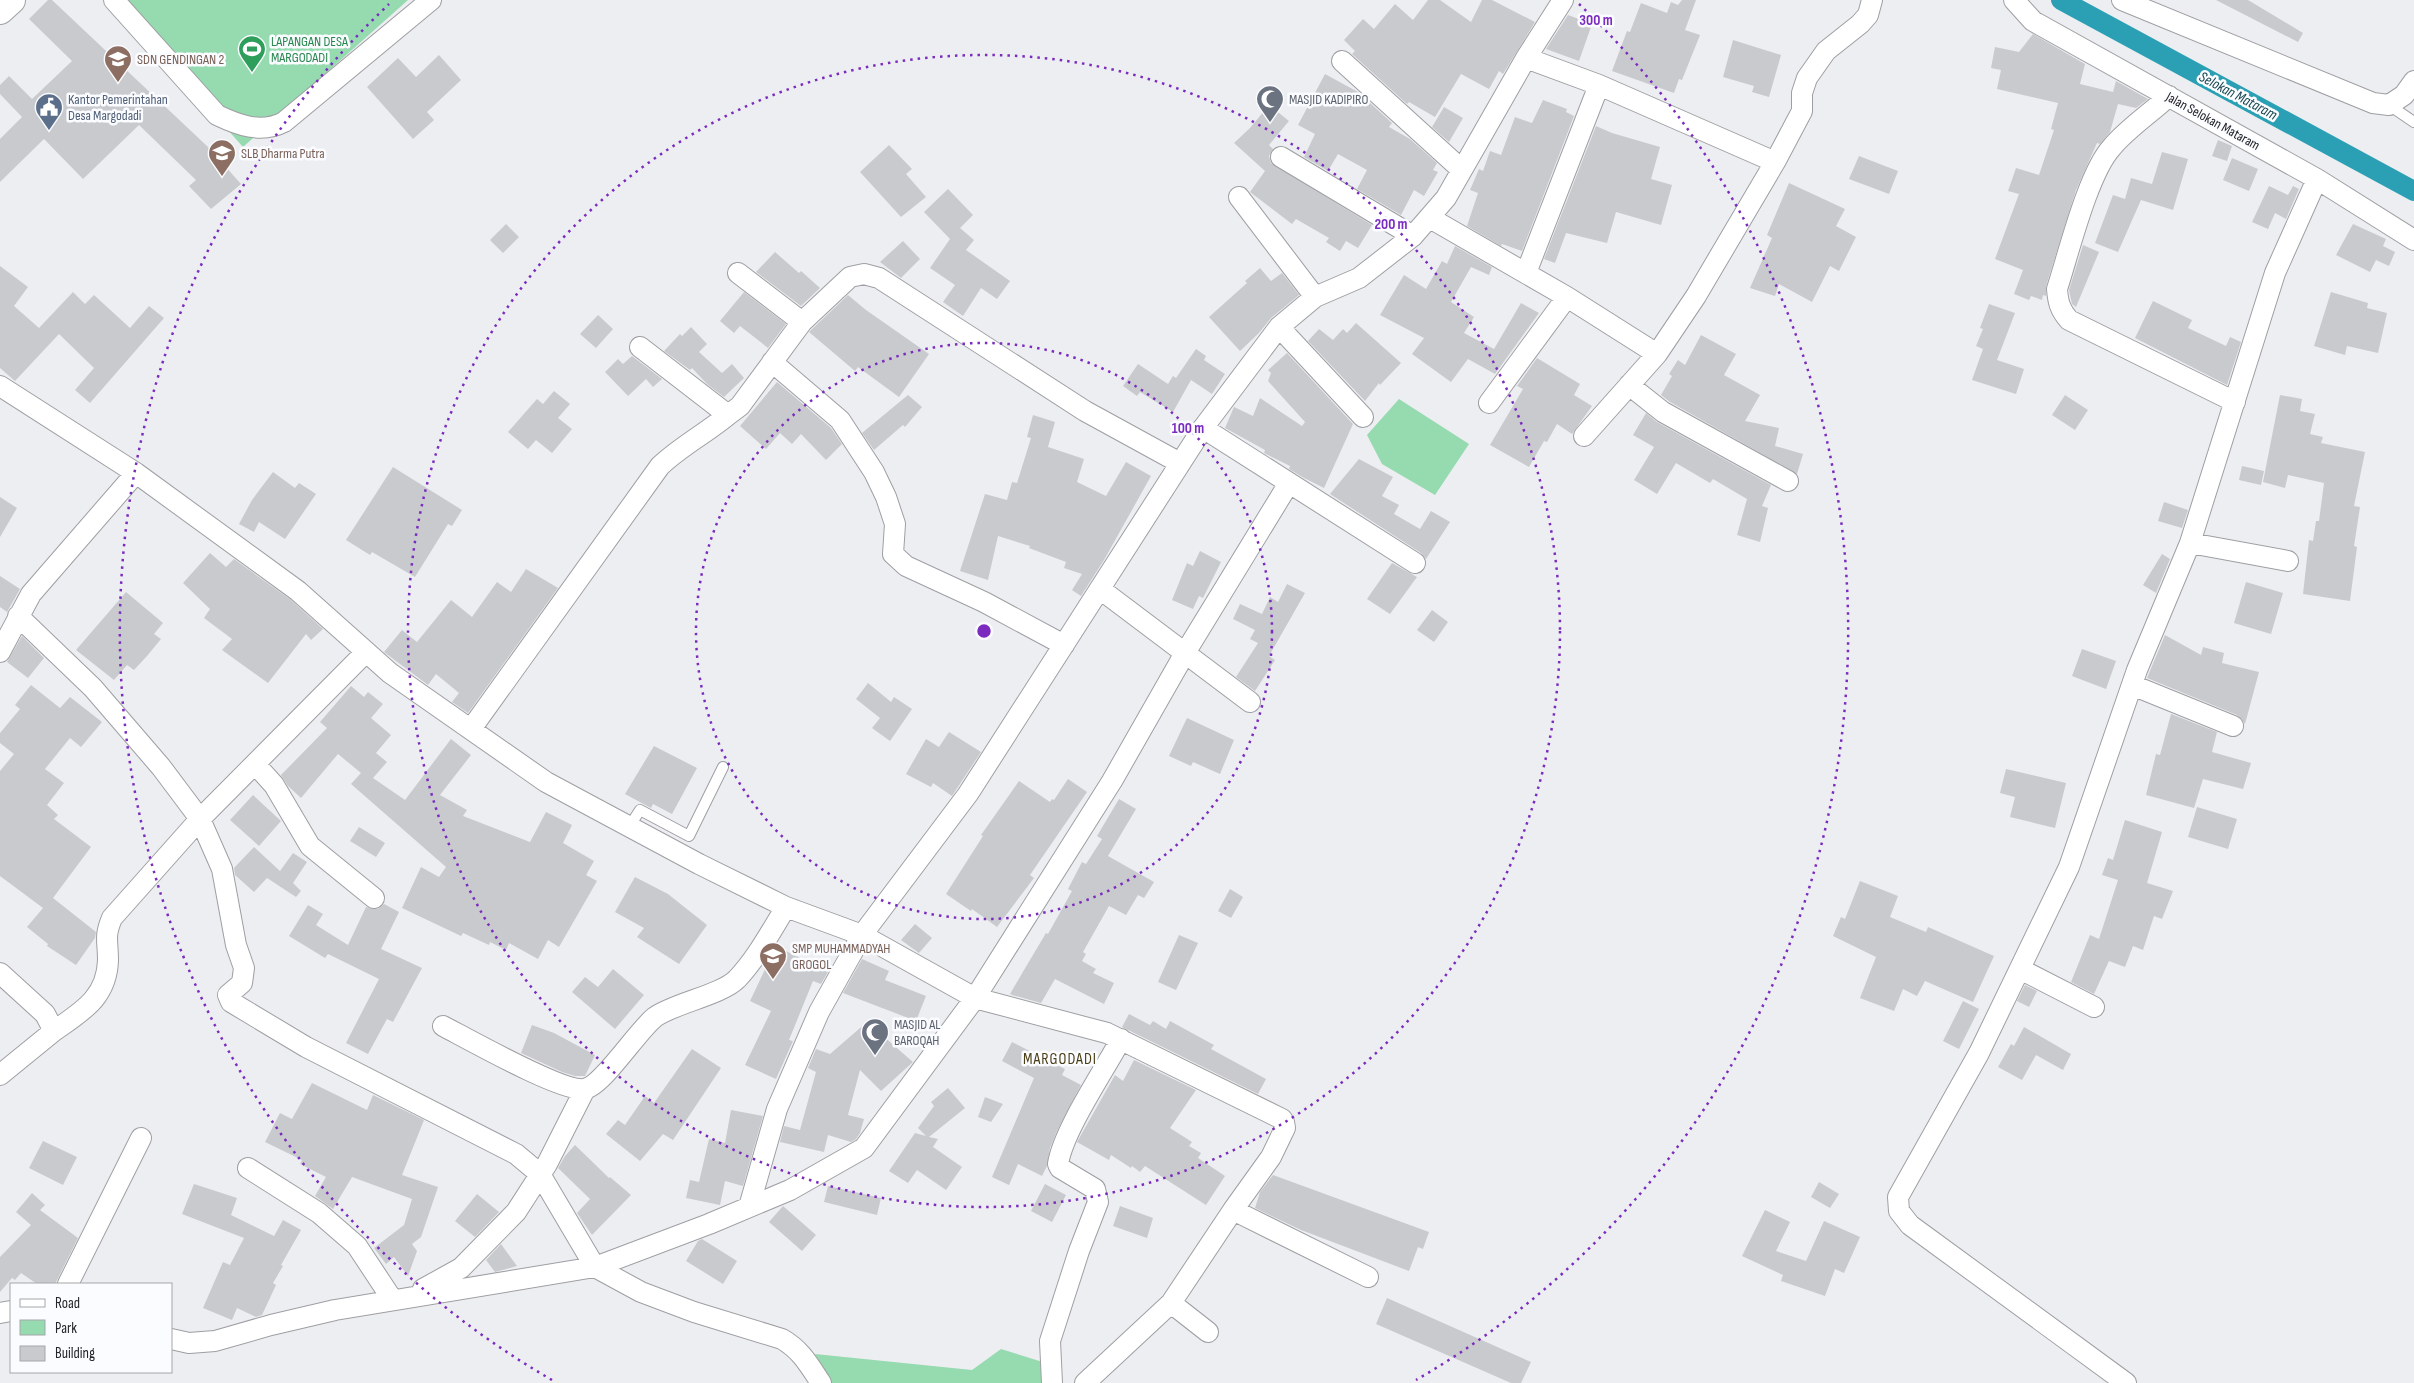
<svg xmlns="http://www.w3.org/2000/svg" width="2414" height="1383" font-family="'Sofia Sans Condensed',sans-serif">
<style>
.green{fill:#96dab0}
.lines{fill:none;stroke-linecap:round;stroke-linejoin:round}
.canal{stroke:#2ba0b4;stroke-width:20}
.building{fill:#c9cace}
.service-casing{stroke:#9e9fa3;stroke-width:12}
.minor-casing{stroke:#9e9fa3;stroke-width:22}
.secondary-casing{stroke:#9e9fa3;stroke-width:30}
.service{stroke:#fff;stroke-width:10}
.minor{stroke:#fff;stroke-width:20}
.secondary{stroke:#fff;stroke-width:28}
.ring{fill:none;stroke:#7b2cbf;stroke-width:2.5;stroke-dasharray:2.5 5}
.labels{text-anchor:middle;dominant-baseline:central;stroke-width:5;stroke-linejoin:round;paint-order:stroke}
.leisure-label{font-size:14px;fill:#27864d;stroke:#fbfcff;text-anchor:start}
.education-label{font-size:14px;fill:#785e54;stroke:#fbfcff;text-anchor:start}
.service-label{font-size:14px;fill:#4e5e75;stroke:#fbfcff;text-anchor:start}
.worship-label{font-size:14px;fill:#5b616d;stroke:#fbfcff;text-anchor:start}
.street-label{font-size:14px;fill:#242526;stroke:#fbfcff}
.water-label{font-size:15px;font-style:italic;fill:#13444d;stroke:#fbfcff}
.quarter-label{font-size:16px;letter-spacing:1px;fill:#493d14;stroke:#fbfcff}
.centre{fill:#7b2cbf;stroke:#fbfcff;stroke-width:2.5}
.ring-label{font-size:15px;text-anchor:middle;font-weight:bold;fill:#7b2cbf;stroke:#fbfcff;stroke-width:5;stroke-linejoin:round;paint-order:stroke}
</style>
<rect width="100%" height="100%" fill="#edeef2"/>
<path class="green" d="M112,0H408L243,147Z
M1399,399L1469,444L1435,495L1382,464L1367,435Z
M1001,1349L1046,1363L1044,1383H830L815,1354L972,1370Z"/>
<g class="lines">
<path class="canal" d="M2061,0L2414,191"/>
</g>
<path class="building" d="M48,0H52L208,147L241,184L211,209L189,186L196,180L139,125L83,179L44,139L0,182V139L22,117L0,94V85L9,76L32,99L72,61L29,19Z
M1428,0H1440L1471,22L1482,0H1492L1535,22L1503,74L1499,71L1489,89L1461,74L1435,117L1409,102L1407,104L1352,54L1355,51L1344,40L1363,19L1374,29L1395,4L1413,20Z
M1682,0H1696L1685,30L1700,35L1682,80L1679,79L1674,93L1612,71L1627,31L1630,32L1641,3L1667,13L1671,2L1678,5Z
M2216,0H2248L2303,33L2298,42Z
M1568,15L1592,24L1579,61L1546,49Z
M2033,34L2085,64L2080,84L2113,92L2116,81L2148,99L2136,108L2118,104L2110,132L2100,144L2097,143L2076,190L2046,286V296L2043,295L2042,300L2031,296L2029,300L2014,294L2023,270L1995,259L2019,194L2008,191L2016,168L2039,175L2054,130L2051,129L2058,103L1997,89L2001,70L1991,68L1995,47L2019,52Z
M1733,40L1781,55L1769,97L1752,92L1754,86L1723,77Z
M439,55L461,80L427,112L434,120L413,139L367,87L398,58L416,77Z
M1325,74L1358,92L1392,123L1389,127L1410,139L1437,163L1433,170L1438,172L1424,196L1414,190L1401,215L1357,189L1367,170L1338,154L1328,171L1304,157L1315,134L1298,125Z
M1543,100L1567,109L1566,112L1574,116L1522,251L1502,244L1501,246L1467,226L1478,193L1470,190L1479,169L1483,171L1490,151L1501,155L1515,117L1532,123Z
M1269,105L1289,121L1269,145L1273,149L1269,156L1271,163L1372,225L1358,248L1346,241L1340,251L1326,242L1329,238L1296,219L1292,224L1250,192L1265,171L1234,143L1250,128Z
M1444,107L1463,118L1449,142L1432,127Z
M1596,126L1612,133L1660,147L1651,179L1672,185L1661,225L1616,212L1607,243L1566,233L1555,263L1544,259Z
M2218,140L2232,146L2227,161L2212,156Z
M889,145L912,169L906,174L926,197L901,217L860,172Z
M2162,152L2188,159L2173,210L2141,200L2118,252L2095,243L2113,195L2125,199L2131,178L2152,184Z
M1859,156L1898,171L1889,194L1849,179Z
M2232,158L2258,169L2249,191L2223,180Z
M1789,183L1845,209L1836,226L1856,237L1839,271L1830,266L1812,302L1779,284L1775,296L1750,288L1772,238L1767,235Z
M2269,186L2288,195L2293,186L2299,189L2286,219L2275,213L2268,229L2252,222Z
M948,189L973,215L960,228L974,240L966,250L1010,281L997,299L981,288L963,316L943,302L955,285L930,268L950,239L924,212Z
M506,224L519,237L503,253L490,240Z
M2353,224L2386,239L2383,246L2395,252L2389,266L2376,260L2370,272L2336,255Z
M903,241L920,259L901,278L880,262Z
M2083,245L2099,252L2076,307L2072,304L2069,290Z
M1455,246L1492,267L1489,275L1471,267L1451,302L1474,317L1464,333L1494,349L1521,303L1539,313L1495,374L1468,359L1451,382L1412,354L1424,338L1380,315L1404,275L1426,289L1442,261L1447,264Z
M775,252L799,273L801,271L820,288L801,306L756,272Z
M0,266L28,287L14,306L39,328L73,292L85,304L94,295L130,328L149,306L164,318L90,403L75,390L94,368L59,334L15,381L0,368Z
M1260,268L1271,281L1282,273L1299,295L1271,318L1259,333L1240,351L1209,317L1247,283L1245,281Z
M744,292L786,324L768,348L740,326L734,333L720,321Z
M2331,292L2368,303L2367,308L2387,313L2378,353L2347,346L2345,355L2314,346Z
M848,295L866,310L929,354L899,397L858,367L855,371L809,332Z
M2153,301L2192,320L2188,328L2226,346L2230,337L2241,342L2227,385L2135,338Z
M1989,304L2015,313L1997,360L2024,369L2016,394L1972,380L1983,349L1976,346L1983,329L1980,328Z
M598,315L613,329L596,348L580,334Z
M1356,323L1401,363L1380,385L1379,383L1365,401L1308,341L1319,329L1333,340L1343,329L1347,333Z
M691,327L707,344L699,352L722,373L732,364L744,378L724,397L707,384L692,368L690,370L664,351L680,334L682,336Z
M1701,335L1736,354L1724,375L1760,395L1745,421L1779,428L1775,446L1803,454L1797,474L1670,402L1661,395L1672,376L1669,374L1678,360L1685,365Z
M1196,349L1206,356L1204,360L1225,374L1212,394L1191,380L1173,412L1140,392L1137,396L1123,386L1138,364L1168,384L1173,376L1176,378Z
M1287,353L1353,424L1324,488L1304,478L1289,469L1290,466L1264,453L1265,450L1225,428L1234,407L1253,416L1260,398L1302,426L1305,422L1268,381L1271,373L1268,370Z
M632,356L662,379L653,387L646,379L628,396L605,372L618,359L623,364Z
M1537,358L1580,384L1574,395L1592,406L1572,434L1557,424L1547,442L1544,441L1529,467L1490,445L1523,389L1517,386Z
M777,382L831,428L842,444L826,460L801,434L792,444L780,433L766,449L740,426Z
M554,391L570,404L558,418L572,429L552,453L536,440L528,449L508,432L537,399L543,404Z
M908,395L922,407L905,427L903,425L874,450L862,433Z
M2065,395L2088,410L2075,430L2052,415Z
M2280,395L2302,399L2300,411L2315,414L2310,434L2323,437L2321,443L2365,452L2354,506L2360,507L2354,546L2357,547L2350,601L2303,594L2309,540L2313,541L2316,521H2319L2324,483L2288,475L2285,488L2263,482Z
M1646,413L1657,422L1771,485L1762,506L1768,508L1760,542L1737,535L1747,499L1713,479L1710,483L1676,463L1657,494L1634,480L1654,447L1633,435Z
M1033,415L1055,422L1048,447L1084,459L1077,482L1106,496L1126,462L1151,476L1104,560L1081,596L1072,590L1082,574L1064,568L1066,562L1029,548L1030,546L998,536L988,580L960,571L985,494L1007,500L1012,482L1017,483L1031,438L1027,437Z
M1359,459L1393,477L1382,496L1399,505L1394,514L1420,529L1431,511L1450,522L1426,559L1421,553L1330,494Z
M2242,466L2264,471L2261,485L2239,480Z
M393,467L462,510L452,526L448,524L415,577L372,552L370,555L346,540Z
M273,472L295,488L299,483L316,494L285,539L259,522L254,532L239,524L252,500Z
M0,497L17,508L0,537Z
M2164,502L2188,510L2182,528L2158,521Z
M1200,551L1221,562L1203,598L1199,596L1193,609L1172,600L1187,563L1193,566Z
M210,553L226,567L234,559L291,600L323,629L311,640L306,634L268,683L222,650L232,639L204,618L210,609L183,583Z
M2162,554L2170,559L2156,593L2143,585Z
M1392,563L1417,577L1390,614L1367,599Z
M526,569L558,588L468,713L452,702L459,693L436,674L428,685L384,652L402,630L417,642L451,600L472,617L497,582L511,592Z
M0,576L20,589L7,612L0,607Z
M2246,582L2283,593L2271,634L2234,623Z
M1287,584L1305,593L1269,656L1275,660L1255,691L1236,677L1258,643L1250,639L1255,630L1233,619L1240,604L1262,614L1270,597L1278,602Z
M126,592L163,623L154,634L161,639L147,656L134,670L127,665L114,680L76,650Z
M1432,610L1448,622L1434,642L1417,630Z
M2165,635L2201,655L2203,647L2224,653L2222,663L2259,672L2245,724L2237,715L2147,678Z
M22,636L44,658L28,678L7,662Z
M2082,649L2116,661L2106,689L2072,676Z
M868,683L891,702L894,697L912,709L890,741L872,728L880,718L856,699Z
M31,685L60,708L70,697L102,722L81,747L70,738L45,769L64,783L47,805L58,815L54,819L91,847L53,898L96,932L95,938L76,965L47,946L48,944L27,927L43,908L0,876V771L14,754L0,743V733L20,709L15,705Z
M351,686L364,697L368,692L383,704L371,718L391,735L376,753L387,762L373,778L405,800L451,739L471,755L440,795L467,810L463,816L530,842L546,812L572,825L563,843L594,861L586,875L597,881L559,947L548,940L538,959L509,943L506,950L490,942L489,945L463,933L461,936L402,908L421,867L439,877L446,867L351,784L361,773L338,754L301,798L288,786L281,775L327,728L320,722Z
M2171,714L2217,732L2212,752L2251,763L2243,789L2203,779L2194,808L2146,795L2156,754L2160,755Z
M1187,718L1234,740L1220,774L1193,762L1191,766L1169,756Z
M949,732L981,752L952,796L933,783L931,787L906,774L926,739L939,747Z
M654,746L697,768L672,814L653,804L651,808L625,794Z
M2006,769L2066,783L2055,828L2010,817L2015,797L2000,793Z
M1068,779L1087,792L1030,875L1034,878L997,927L972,909L971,911L946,894L983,836L981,835L1019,781L1050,802L1052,799L1054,800Z
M253,795L281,821L259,846L230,820Z
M1119,799L1136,809L1108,856L1154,882L1144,898L1138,895L1126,915L1109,906L1083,952L1086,954L1082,961L1096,969L1093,973L1114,983L1104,1004L1055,979L1041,1003L1012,995L1010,994L1024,970L1046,933L1048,934L1072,891L1068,889L1082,862L1086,864L1102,839L1097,836Z
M2197,807L2237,819L2228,849L2188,837Z
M2125,820L2162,832L2147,883L2173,891L2162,919L2154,916L2143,950L2133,946L2125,967L2109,961L2094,994L2071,982L2090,935L2099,939L2118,880L2102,875L2108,858L2113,860Z
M359,827L385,843L376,857L350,841Z
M254,847L280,871L293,853L307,862L293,883L301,891L296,897L267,878L254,892L235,875L234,868Z
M635,877L668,894L707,925L679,964L637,937L644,928L615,912Z
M1860,881L1898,896L1890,917L1926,932L1928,927L1994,956L1973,1002L1925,981L1917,996L1903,989L1894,1011L1860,998L1876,957L1833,936L1841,917L1845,919Z
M1230,889L1243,897L1231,918L1218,911Z
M384,904L399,912L381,949L422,968L393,1022L387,1019L368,1054L346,1043L379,979L328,954L325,958L289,936L308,905L323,914L316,925L348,945L366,907L378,909Z
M915,924L932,938L919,953L901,940Z
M1179,935L1198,943L1176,990L1158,982Z
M776,946L828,972L821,984L813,981L789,1040L793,1041L776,1079L745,1065L771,1011L750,1001Z
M862,959L889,971L885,980L926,996L916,1021L843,993Z
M613,969L644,995L615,1029L572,992L585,977L598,987Z
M2025,985L2037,991L2029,1007L2017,1001Z
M1963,1001L1979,1009L1959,1049L1943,1041Z
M1129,1014L1150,1025L1153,1021L1166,1029L1170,1021L1214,1045L1211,1049L1266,1079L1258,1094L1122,1027Z
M867,1022L913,1062L881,1091L860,1070L848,1115L864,1119L860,1133L856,1139L851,1142L828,1135L824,1152L780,1142L784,1126L800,1130L816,1072L808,1068L816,1049L830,1054Z
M532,1025L554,1033L595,1055L585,1076H575L562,1072L521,1053Z
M2024,1027L2071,1054L2063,1070L2036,1055L2022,1080L1998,1067L2011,1044L2014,1046Z
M1012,1042L1065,1069L1062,1075L1081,1085L1057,1131L1050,1148L1047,1166L1042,1176L1018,1164L1009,1185L992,1177L1034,1078L1002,1061Z
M692,1049L721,1068L673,1140L663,1134L640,1161L606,1134L618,1120L625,1125L645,1096L654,1103Z
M1134,1060L1196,1090L1170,1128L1192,1142L1189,1146L1201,1153L1198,1158L1225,1176L1206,1205L1145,1166L1140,1172L1132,1166L1131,1168L1111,1155L1109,1160L1077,1142L1115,1075L1123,1081Z
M312,1083L367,1110L373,1095L424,1120L402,1175L438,1187L421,1237L412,1244L417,1251L408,1276L394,1257L386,1264L374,1248L404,1225L412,1199L352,1177L333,1209L315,1196L326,1177L300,1164L302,1160L265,1142L280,1113L292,1119Z
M948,1088L965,1108L929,1137L938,1139L933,1147L962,1167L946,1190L917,1170L908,1183L889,1171L915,1133L926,1136L918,1128L934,1106L931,1102Z
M985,1097L1003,1104L991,1122L978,1117Z
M731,1110L763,1116L743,1186L725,1181L720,1205L686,1198L690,1180L699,1182L709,1139L725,1143Z
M43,1141L77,1157L63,1185L29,1168Z
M575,1145L609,1178L610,1177L631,1195L592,1235L577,1213L590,1199L558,1168L565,1156Z
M1273,1175L1429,1232L1423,1249L1418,1247L1409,1271L1301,1230L1255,1208L1260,1192Z
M1819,1182L1839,1194L1830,1208L1811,1197Z
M194,1184L237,1198L231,1215L274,1236L283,1220L301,1230L281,1265L283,1266L273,1283L276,1285L262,1315L256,1317L237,1308L232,1320L203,1308L223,1262L230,1265L244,1238L182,1214Z
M1045,1184L1066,1195L1052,1222L1031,1211Z
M828,1186L881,1198L877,1215L824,1202Z
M32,1193L45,1205L40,1210L78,1238L55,1284H37L21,1273L15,1280L12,1278L0,1292V1257L31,1225L16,1212Z
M477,1194L499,1212L475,1237L455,1221Z
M783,1206L816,1235L802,1251L769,1222Z
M1120,1206L1153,1218L1147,1238L1113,1226Z
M1765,1210L1790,1222L1776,1251L1806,1261L1824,1221L1860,1237L1844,1273L1835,1269L1825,1296L1781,1281L1783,1275L1742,1256Z
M702,1239L737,1261L723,1284L686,1261L698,1241Z
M501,1244L517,1266L495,1272L486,1260Z
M1387,1298L1531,1362L1521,1383H1511L1376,1324Z"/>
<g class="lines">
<g class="service-casing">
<path id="service" d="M2389,105L2414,122
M629,827L640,810L689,836L723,767"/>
</g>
<g class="minor-casing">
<path id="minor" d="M114,0L217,115C238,125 261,134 284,122L431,0
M2014,0L2033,21L2317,179L2414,240
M2122,0L2373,103L2389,105L2404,95L2414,81
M1526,58L1599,85L1775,162
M1342,61L1462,170
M2169,96C2151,113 2128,128 2112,147C2088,173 2069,252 2057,289C2058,302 2060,310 2069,320L2235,402
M1281,157L1413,236
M1239,197L1315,297
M1430,218L1567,297L1657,354L1696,296L1775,162L1802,111V93L1807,78L1826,51L1860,24L1868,15L1872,0
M738,273L802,322
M1526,273L1599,85
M1279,327L1363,417
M640,347L728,415L740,406L802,322L850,277L864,274L879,278L1085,411L1180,463
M772,362L840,420L874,472L886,497L895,524L893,554L906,566L984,602L1064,645
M1629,385L1663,412L1788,481
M0,386L136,473L298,591L390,673L546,782L699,864L786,907L862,935L975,998L1107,1033L1282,1119L1284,1122L1285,1128L1271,1157L1233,1210L1171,1303L1208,1332
M1489,403L1567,297
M1203,428L1415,563
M1584,436L1657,354
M2190,543L2288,561
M1100,589L1250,702
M18,616L93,688L161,767L200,819L222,869L236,945L244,968L242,983L228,995L231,1002L306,1047L516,1154L540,1174L595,1267L641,1292L694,1312L782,1339C801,1350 809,1365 821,1383
M0,652L31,594L136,473
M2132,685L2233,726
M471,729L660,466C681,446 705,434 728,415
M255,764L274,785L310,846L374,898
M2020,969L2094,1007
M0,973L45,1014L54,1031L0,1075
M443,1026C468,1039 562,1092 584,1089C602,1087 637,1031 655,1017C675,1003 721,995 737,979C757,958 771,931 786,907
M54,1031C81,1012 107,998 108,960C108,940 104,937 112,918L200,819L366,652
M248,1168L319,1213L357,1246L392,1299
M749,1207L777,1109L819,1012L862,935L968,794L1203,428L1279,327L1315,297L1359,278L1413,236L1446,198L1526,58L1563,0
M1233,1210L1368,1277
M68,1284L141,1138
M423,1289L461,1268L516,1212L547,1164L585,1089
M0,1313L11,1311
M171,1339L189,1343L215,1341L271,1325L335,1310L595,1267L709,1224L790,1190L864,1148L975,998L1112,781L1185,653L1289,483
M1052,1383L1050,1341L1079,1251L1098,1202L1095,1189L1060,1168L1058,1164C1063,1131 1104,1071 1121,1039
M1085,1383L1171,1303
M2126,1383L1910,1225L1899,1211L1898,1197L1979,1053L2069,867L2137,670L2190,543L2275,273L2317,179"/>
</g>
<g class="secondary-casing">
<path id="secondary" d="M0,10L11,0"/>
</g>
<use href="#service" class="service"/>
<use href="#minor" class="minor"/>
<use href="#secondary" class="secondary"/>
</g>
<g class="ring">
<circle cx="984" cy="631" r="288"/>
<circle cx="984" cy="631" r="576"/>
<path d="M552 1380A865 865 0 0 1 389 4M1579 4A865 865 0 0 1 1416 1380"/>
</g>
<defs>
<g id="stadium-pin" transform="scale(1.4375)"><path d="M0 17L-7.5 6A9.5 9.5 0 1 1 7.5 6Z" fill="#2e9e5b" stroke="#fbfcff"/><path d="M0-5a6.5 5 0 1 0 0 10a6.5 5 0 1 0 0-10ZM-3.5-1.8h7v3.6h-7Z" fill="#fff"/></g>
<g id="school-pin" transform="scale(1.4375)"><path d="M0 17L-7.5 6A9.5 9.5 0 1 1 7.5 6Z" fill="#8d6e63" stroke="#fbfcff"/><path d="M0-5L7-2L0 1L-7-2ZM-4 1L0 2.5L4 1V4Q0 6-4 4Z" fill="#fff"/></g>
<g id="mosque-pin" transform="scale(1.4375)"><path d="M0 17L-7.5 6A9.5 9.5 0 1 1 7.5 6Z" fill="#6b7280" stroke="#fbfcff"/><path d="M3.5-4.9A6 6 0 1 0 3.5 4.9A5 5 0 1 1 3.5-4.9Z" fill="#fff"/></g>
<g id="civic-pin" transform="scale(1.4375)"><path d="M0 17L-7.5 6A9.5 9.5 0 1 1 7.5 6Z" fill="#5c6f8a" stroke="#fbfcff"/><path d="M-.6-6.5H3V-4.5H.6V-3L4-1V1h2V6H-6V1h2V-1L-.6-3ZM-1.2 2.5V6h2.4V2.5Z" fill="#fff"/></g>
</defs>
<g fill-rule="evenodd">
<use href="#stadium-pin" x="252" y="49"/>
<use href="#school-pin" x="118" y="59"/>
<use href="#mosque-pin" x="1270" y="99"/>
<use href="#civic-pin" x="49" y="107"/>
<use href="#school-pin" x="222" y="153"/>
<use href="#school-pin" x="773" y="956"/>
<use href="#mosque-pin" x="875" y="1032"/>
</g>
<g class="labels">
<g class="leisure-label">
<text x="271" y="41">LAPANGAN DESA<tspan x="271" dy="16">MARGODADI</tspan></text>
</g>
<g class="education-label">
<text x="137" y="59">SDN GENDINGAN 2</text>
<text x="241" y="153">SLB Dharma Putra</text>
<text x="792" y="948">SMP MUHAMMADYAH<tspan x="792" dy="16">GROGOL</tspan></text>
</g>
<g class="service-label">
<text x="68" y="99">Kantor Pemerintahan<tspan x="68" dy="16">Desa Margodadi</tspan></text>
</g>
<g class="worship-label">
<text x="1289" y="99">MASJID KADIPIRO</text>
<text x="894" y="1024">MASJID AL<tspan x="894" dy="16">BAROQAH</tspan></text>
</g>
<g class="street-label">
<text transform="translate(2213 121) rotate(29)">Jalan Selokan Mataram</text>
</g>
<g class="water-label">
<text transform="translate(2238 96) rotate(28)">Selokan Mataram</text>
</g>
<g class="quarter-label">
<text x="1060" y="1059">MARGODADI</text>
</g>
</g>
<circle cx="984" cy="631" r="8" class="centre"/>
<g class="ring-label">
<text x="1596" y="25">300 m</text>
<text x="1391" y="229">200 m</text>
<text x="1188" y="433">100 m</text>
</g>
<rect x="10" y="1283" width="162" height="90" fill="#fbfcff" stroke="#a5a6a8"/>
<rect x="20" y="1299" width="25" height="8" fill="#ffffff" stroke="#a5a6a8"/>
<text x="55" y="1308" font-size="15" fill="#242526">Road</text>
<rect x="20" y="1320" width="25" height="15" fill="#96dab0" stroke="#a5a6a8"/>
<text x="55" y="1333" font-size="15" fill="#242526">Park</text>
<rect x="20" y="1346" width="25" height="15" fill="#c9cace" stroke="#a5a6a8"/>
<text x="55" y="1358" font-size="15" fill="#242526">Building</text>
</svg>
